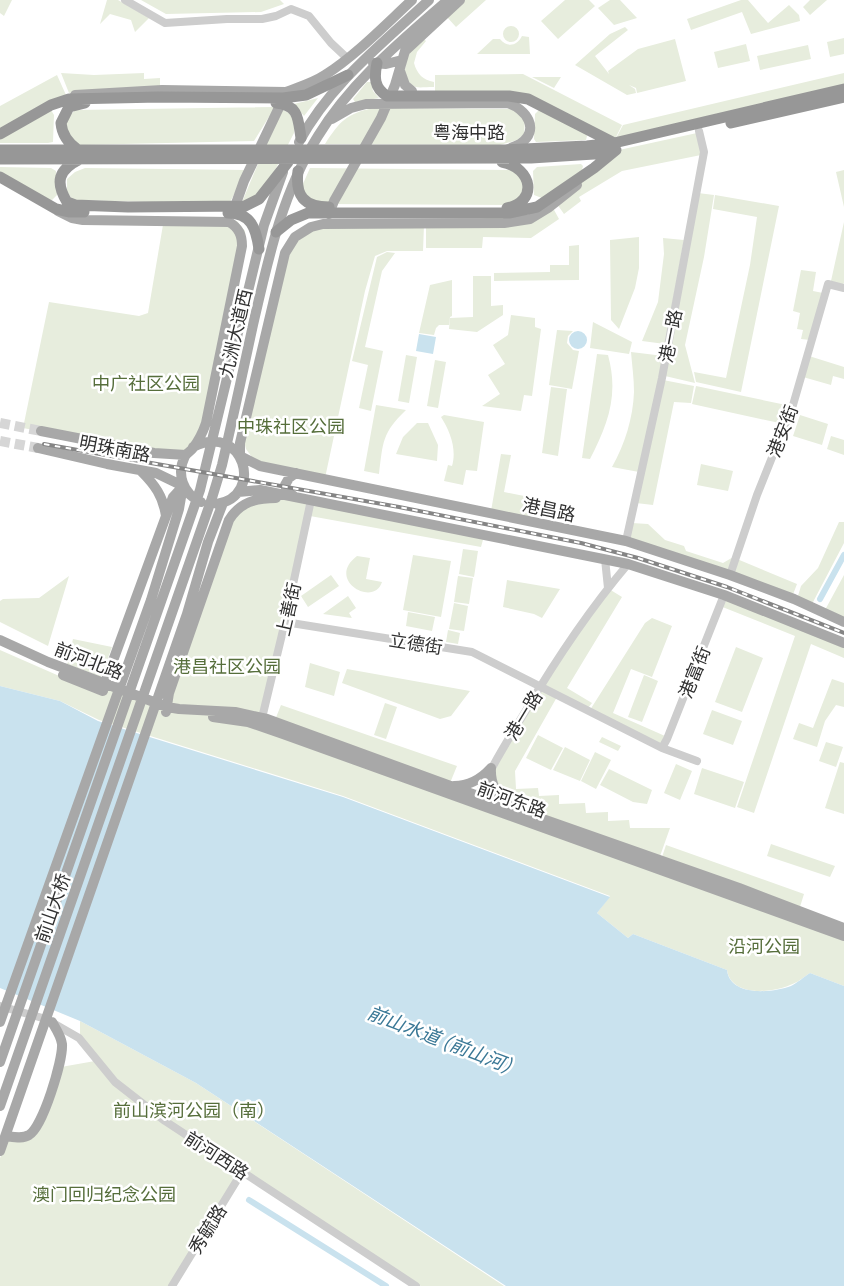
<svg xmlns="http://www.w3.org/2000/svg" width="844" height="1286" font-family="Manrope,'Noto Sans SC',sans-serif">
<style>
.green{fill:#e7eddd}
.water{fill:#c9e2ee}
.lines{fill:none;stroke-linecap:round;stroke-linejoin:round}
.canal{stroke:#c9e2ee;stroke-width:6}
.major-tunnel{stroke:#d6d6d6;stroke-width:10;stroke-dasharray:10 5;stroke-linecap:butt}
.minor{stroke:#cdcdcd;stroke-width:8}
.major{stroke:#a8a8a8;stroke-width:10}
.highway{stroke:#979797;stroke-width:11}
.rail-casing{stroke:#858585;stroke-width:4}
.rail{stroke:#fff;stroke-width:2;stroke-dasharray:5.5;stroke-linecap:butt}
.labels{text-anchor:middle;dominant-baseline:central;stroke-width:5;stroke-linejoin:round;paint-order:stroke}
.street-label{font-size:18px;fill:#303030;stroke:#fff}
.park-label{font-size:18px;fill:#566e3b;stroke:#fff}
.water-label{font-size:19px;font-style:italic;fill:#3a7896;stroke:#fff}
</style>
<rect width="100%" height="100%" fill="#fff"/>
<path class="green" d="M0,0H12L4,16L0,13Z
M107,0H118L149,18L135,32L131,20L110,14L100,24Z
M141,0H280L284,4L261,12L166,14Z
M463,0H486L456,27L446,16Z
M565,0H589L595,6L558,39L541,21Z
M610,0H620L637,18L614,25L598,8Z
M741,0H748L768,23L789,5L799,15L800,21L751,34L742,12L691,30L687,19Z
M810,0H827L810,15L803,7Z
M503 34a8 8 0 1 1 16 0a8 8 0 1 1-16 0Z
M625,27L628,30L595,56L609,74L608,71L638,49L675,39L686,81L637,93L636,88L629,85L635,89L636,93L627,95L575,65L610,34Z
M522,36L529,37L530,54H477L493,39H500C507,48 517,46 522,36Z
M423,38L426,41L417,52L414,63C417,74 423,80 434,82V87C415,87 414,91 404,74L408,54Z
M844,38V54L830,57L827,42Z
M746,44L750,61L718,68L714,52Z
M808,45L811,59L760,70L757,56Z
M61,73L94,75L144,73V79L160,78V89L78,91L69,93Z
M844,73V89L614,142L623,125Z
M523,74L622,125L614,141L528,99L435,91V75Z
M57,75L66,95L0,131V106Z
M532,77H561L554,88Z
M367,82H371L373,91L379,98L355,102L353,99Z
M318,98L304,116L294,104Z
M275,107L254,141L79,145C63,133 61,125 75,110Z
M373,108L509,109L520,111L525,120L524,134L517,140L500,145L325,144C340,121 346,114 373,108Z
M281,109L289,113L295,121L294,133L271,178L257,196L242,202Z
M51,110L54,115L53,142L48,143H0V138Z
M539,110L586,133L587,136L586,140L536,142L534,139L535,114Z
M697,133L701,155L622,171L579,197L581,201L564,214L557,204L619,150Z
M581,164L583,166L582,170L542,198L534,195L533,171L537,167Z
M0,167L51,168L56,171L57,195L52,200H48L0,172Z
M85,168L247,170L229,204L73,200L67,192V179L75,172Z
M310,168L510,170L519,174L524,186L520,198L510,205L324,204L308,199L302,186Z
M844,170V207L836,172Z
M698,193L714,195L704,257L685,345L695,383L665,376Z
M715,195L779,206L741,392L696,382L694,372L726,378L750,265L757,217L713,209Z
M553,208L559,219L531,238L483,237L482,248H426V227Z
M164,219L237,221L245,231L246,244L206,423L186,455L154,453L23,428L49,302L139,316L148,313Z
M844,222V283L843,285L831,281Z
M424,225L423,251H387L375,256L365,291L325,478L254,460L246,449L244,441L285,253L311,227Z
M639,237V268L635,288L619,329L611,320L610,240Z
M663,238L684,240L665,344L642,341L658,302L664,254Z
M579,245V280L494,281V273L550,272V265H569V246Z
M387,252L395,253L382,271L365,347L383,351L371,411L359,408L368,365L352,361L377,257Z
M801,270L816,272L813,291L823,293L810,340L801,339L803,330L797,329L800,313L793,311Z
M473,276H491V306L503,305V315L477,332L449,329L450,318L473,317Z
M452,280V316L450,317L449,325H439L436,328L434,335L419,333L430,285Z
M511,315L535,318V327L541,329L532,396L524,395L521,411L482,406L500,394L488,375L505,364L493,345L508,335Z
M593,322L632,342L629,354L590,348Z
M557,330L573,331L568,336L567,343L573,350L579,351L572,389L549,385Z
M631,352L664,356L639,472L612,467C625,444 633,418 634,392C634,378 632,365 631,352Z
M597,354L608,355C619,395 608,424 590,459L582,458Z
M406,355L417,357L409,403L398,401Z
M809,356L844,367V379L833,376L831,385L803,377Z
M435,360L446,362L438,408L427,406Z
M663,380L694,386L691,403L674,402L653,505L636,503Z
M696,386L791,406L784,424L692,404Z
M551,387L567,389L558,456L542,453Z
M376,405L406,410C382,433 383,442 379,474L364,471Z
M444,415L484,422L477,471L466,470L463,485L444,481L448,465L452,466C457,449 450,431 441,417Z
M800,415L828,424L822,445L793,436Z
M417,423H428L438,445L437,461L396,454L403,437Z
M831,436L844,440V455L827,449Z
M501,454L511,455L504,492L534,498L530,519L491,511Z
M701,464L733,471L728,491L697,485Z
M295,499L309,501L262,718L844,930V986L810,973C804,977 797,983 790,985C772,993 731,997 727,970L633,934L628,938L597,913L610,896L343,796L99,720L60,701L0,686V650L57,675L167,707L235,513L259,500Z
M313,503L484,536L481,547L310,516Z
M839,522H844V543L812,604L797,599L801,586L818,568Z
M632,523L648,524L665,540L684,546L686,551L723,563L735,556L729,574L628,541Z
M463,549L478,551L474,577L459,574Z
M413,555L451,561L441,617L403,610Z
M357,556L370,558L366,579L382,582C374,608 325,580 357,556Z
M737,559L797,584L792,597L731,574Z
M331,575L339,586L308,607L301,596Z
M844,575V618L825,610Z
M69,576L48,646L0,622V601L3,599L39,598Z
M458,576L473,578L469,604L454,602Z
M507,580L560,589L542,618L534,614L503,607Z
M609,589L622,597L567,688L592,703L588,708L542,685Z
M348,596L356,608L349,613L352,618L323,614Z
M724,596L844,643V658L811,644L754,813L737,807L795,636L720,606Z
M454,603L468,606L464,631L449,629Z
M408,612L435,617L432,631L406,626Z
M652,618L672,626L652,677L631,669L613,713L665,736L661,745L590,710L645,623Z
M448,630L460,633L458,644L446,642Z
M73,639L112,647L101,677L67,664Z
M736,647L763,658L742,712L715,702Z
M310,663L340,672L334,696L305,687Z
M347,669L470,691L451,716L440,719L342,683Z
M644,675L658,681L642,722L628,717Z
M832,679L844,683V707L836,705L825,721L817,747L793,739L799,723L813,728Z
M540,688L557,697L515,771L516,789L538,788L539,796L559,795V804L585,803L586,813L608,812V821L629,820L630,828H670L659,859L524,810L504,799L492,768Z
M385,703L397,707L386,739L374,735Z
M281,705L457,766L450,783L275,720Z
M712,710L742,721L733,745L703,734Z
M538,735L563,748L551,770L526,758Z
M602,737L621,746L618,751L599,742Z
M826,742L843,747L836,767L819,761Z
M565,747L590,760L580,781L553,770Z
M595,752L611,760L596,789L581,781Z
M840,762L844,763V814L825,808Z
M676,764L692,771L680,800L664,793Z
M702,768L744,782L735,808L694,794Z
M609,769L652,790L647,804L633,802L600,785Z
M771,844L835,866L830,877L767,856Z
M666,845L804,894L799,910L661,860Z
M80,1021L196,1083L504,1286H421L166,1120L129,1092L80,1037Z
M95,1061L114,1082L241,1172L170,1286H0V1158L8,1138L30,1136L61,1067Z"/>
<path class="water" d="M569 340a9 9 0 1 1 18 0a9 9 0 1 1-18 0Z
M419,334L436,337L433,354L416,351Z
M0,686L60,701L98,721L343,797L610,897L597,913L628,938L633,934L727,970C730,997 772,993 791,986C797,983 804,977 810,973L844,986V1286H506L196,1083L80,1021L0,988Z"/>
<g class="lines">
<path class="canal" d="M820,599L844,555
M249,1200L386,1286"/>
<path class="major-tunnel" d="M0,423L41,431
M0,441L38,448"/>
<path class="minor" d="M125,0L165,23L227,19H262L276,16L291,9L309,16L331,43L347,58
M626,541L662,378L704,152L699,131
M605,559L608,588
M730,575L757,495L793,405L828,284L844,288
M285,622L472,652L662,748L667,739L724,595
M262,718L285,622L311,500
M662,748L697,761
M478,796C491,766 508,740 525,712C555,661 589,610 628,564
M0,1006L46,1019L79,1038L115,1082L165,1121L416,1286
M172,1286L242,1172"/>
<path class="major" d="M373,63L386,64L402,60
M400,71L405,85L412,91
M75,95L162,90L286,92C299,87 313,83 325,75C356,55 385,25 412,0
M332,119L351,108L366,104L507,103C526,108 541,130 520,144C517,146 512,147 509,149
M299,142C330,84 382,44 429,0
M58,211L72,218L83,220L229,222C239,228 242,235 242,246L206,423C203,432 199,440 193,448C191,451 187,453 185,456C176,474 183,494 201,502
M233,212L244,181L284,97
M329,214L334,201L381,118L395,85L405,51L460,0
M41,431L154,453L186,455
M193,447C244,421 265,496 217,504
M38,448L107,464L156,473L183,486
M240,456L260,466L626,541L730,575L794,599L844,622
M240,456V443L285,253L295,237L311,227L323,224L504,223L530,219L548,208L577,185
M141,471C155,485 163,496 166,516
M238,492L260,490L628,564L724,595L844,643
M295,497L287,491L285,485L289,478L296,473
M0,640L48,662L167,707L179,709L235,712L267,719L489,800L739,888L844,928
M63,675L103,691
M103,688L173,497L183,486
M166,712L169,693L229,520C240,502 256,498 276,498
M213,717L248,722L283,734L844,936
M491,768C490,783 497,796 510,805
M454,786C469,786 481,779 491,768
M0,1022L151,600L179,509L183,486
M0,1062L200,490L264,225L283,172
M0,1106L212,498L222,465C233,418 243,371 253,325C268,260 282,193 318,136C351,82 401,41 448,0
M6,1136C14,1137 23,1139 29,1135C43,1127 63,1060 62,1044C61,1036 56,1029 52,1022
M0,1151L187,614L208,542L223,503"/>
<path class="highway" d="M377,63C374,77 374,88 387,96H509L528,99L614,143
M276,103C299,105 298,119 301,138
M731,123L844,97
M0,134L51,105L69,99L159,97L283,98L306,95L348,75
M0,150H505L587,146L614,143L844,89
M78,150C68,143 62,135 61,123L69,107L85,103
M0,159L531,158L594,154L613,150
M80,159C58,170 55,182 67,202L75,205L128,207L245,206L259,199L288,162
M502,162C533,168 538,202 507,208
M298,171C295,196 304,207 329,207
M0,177L56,209L70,212H84
M228,213C251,213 256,228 259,249
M276,232L291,220L308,213H509L537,207L594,168L616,150"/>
<g class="rail-casing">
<path id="rail" d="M44,444L399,507L581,543L638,558L727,587L844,633"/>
</g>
<use href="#rail" class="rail"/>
</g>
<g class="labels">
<g class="street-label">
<text x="469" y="132">粤海中路</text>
<text transform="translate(235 333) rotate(-77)">九洲大道西</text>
<text transform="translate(670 336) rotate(-79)">港一路</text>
<text transform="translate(782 431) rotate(-69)">港安街</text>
<text transform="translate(115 448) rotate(11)">明珠南路</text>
<text transform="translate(549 509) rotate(12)">港昌路</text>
<text transform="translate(288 609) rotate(-77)">上善街</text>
<text transform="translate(416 643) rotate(9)">立德街</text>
<text transform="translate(89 660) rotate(21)">前河北路</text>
<text transform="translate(694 672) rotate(-68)">港富街</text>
<text transform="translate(523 715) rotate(-59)">港一路</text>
<text transform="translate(512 799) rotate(20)">前河东路</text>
<text transform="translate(52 908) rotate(-71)">前山大桥</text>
<text transform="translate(217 1155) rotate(33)">前河西路</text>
<text transform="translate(207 1229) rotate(-58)">秀毓路</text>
</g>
<g class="park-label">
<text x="146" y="383">中广社区公园</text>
<text x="291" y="426">中珠社区公园</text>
<text x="227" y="666">港昌社区公园</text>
<text x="764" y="946">沿河公园</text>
<text x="194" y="1110">前山滨河公园（南）</text>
<text x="104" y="1194">澳门回归纪念公园</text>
</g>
<g class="water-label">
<text transform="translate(440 1039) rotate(21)">前山水道 (前山河)</text>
</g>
</g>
</svg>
